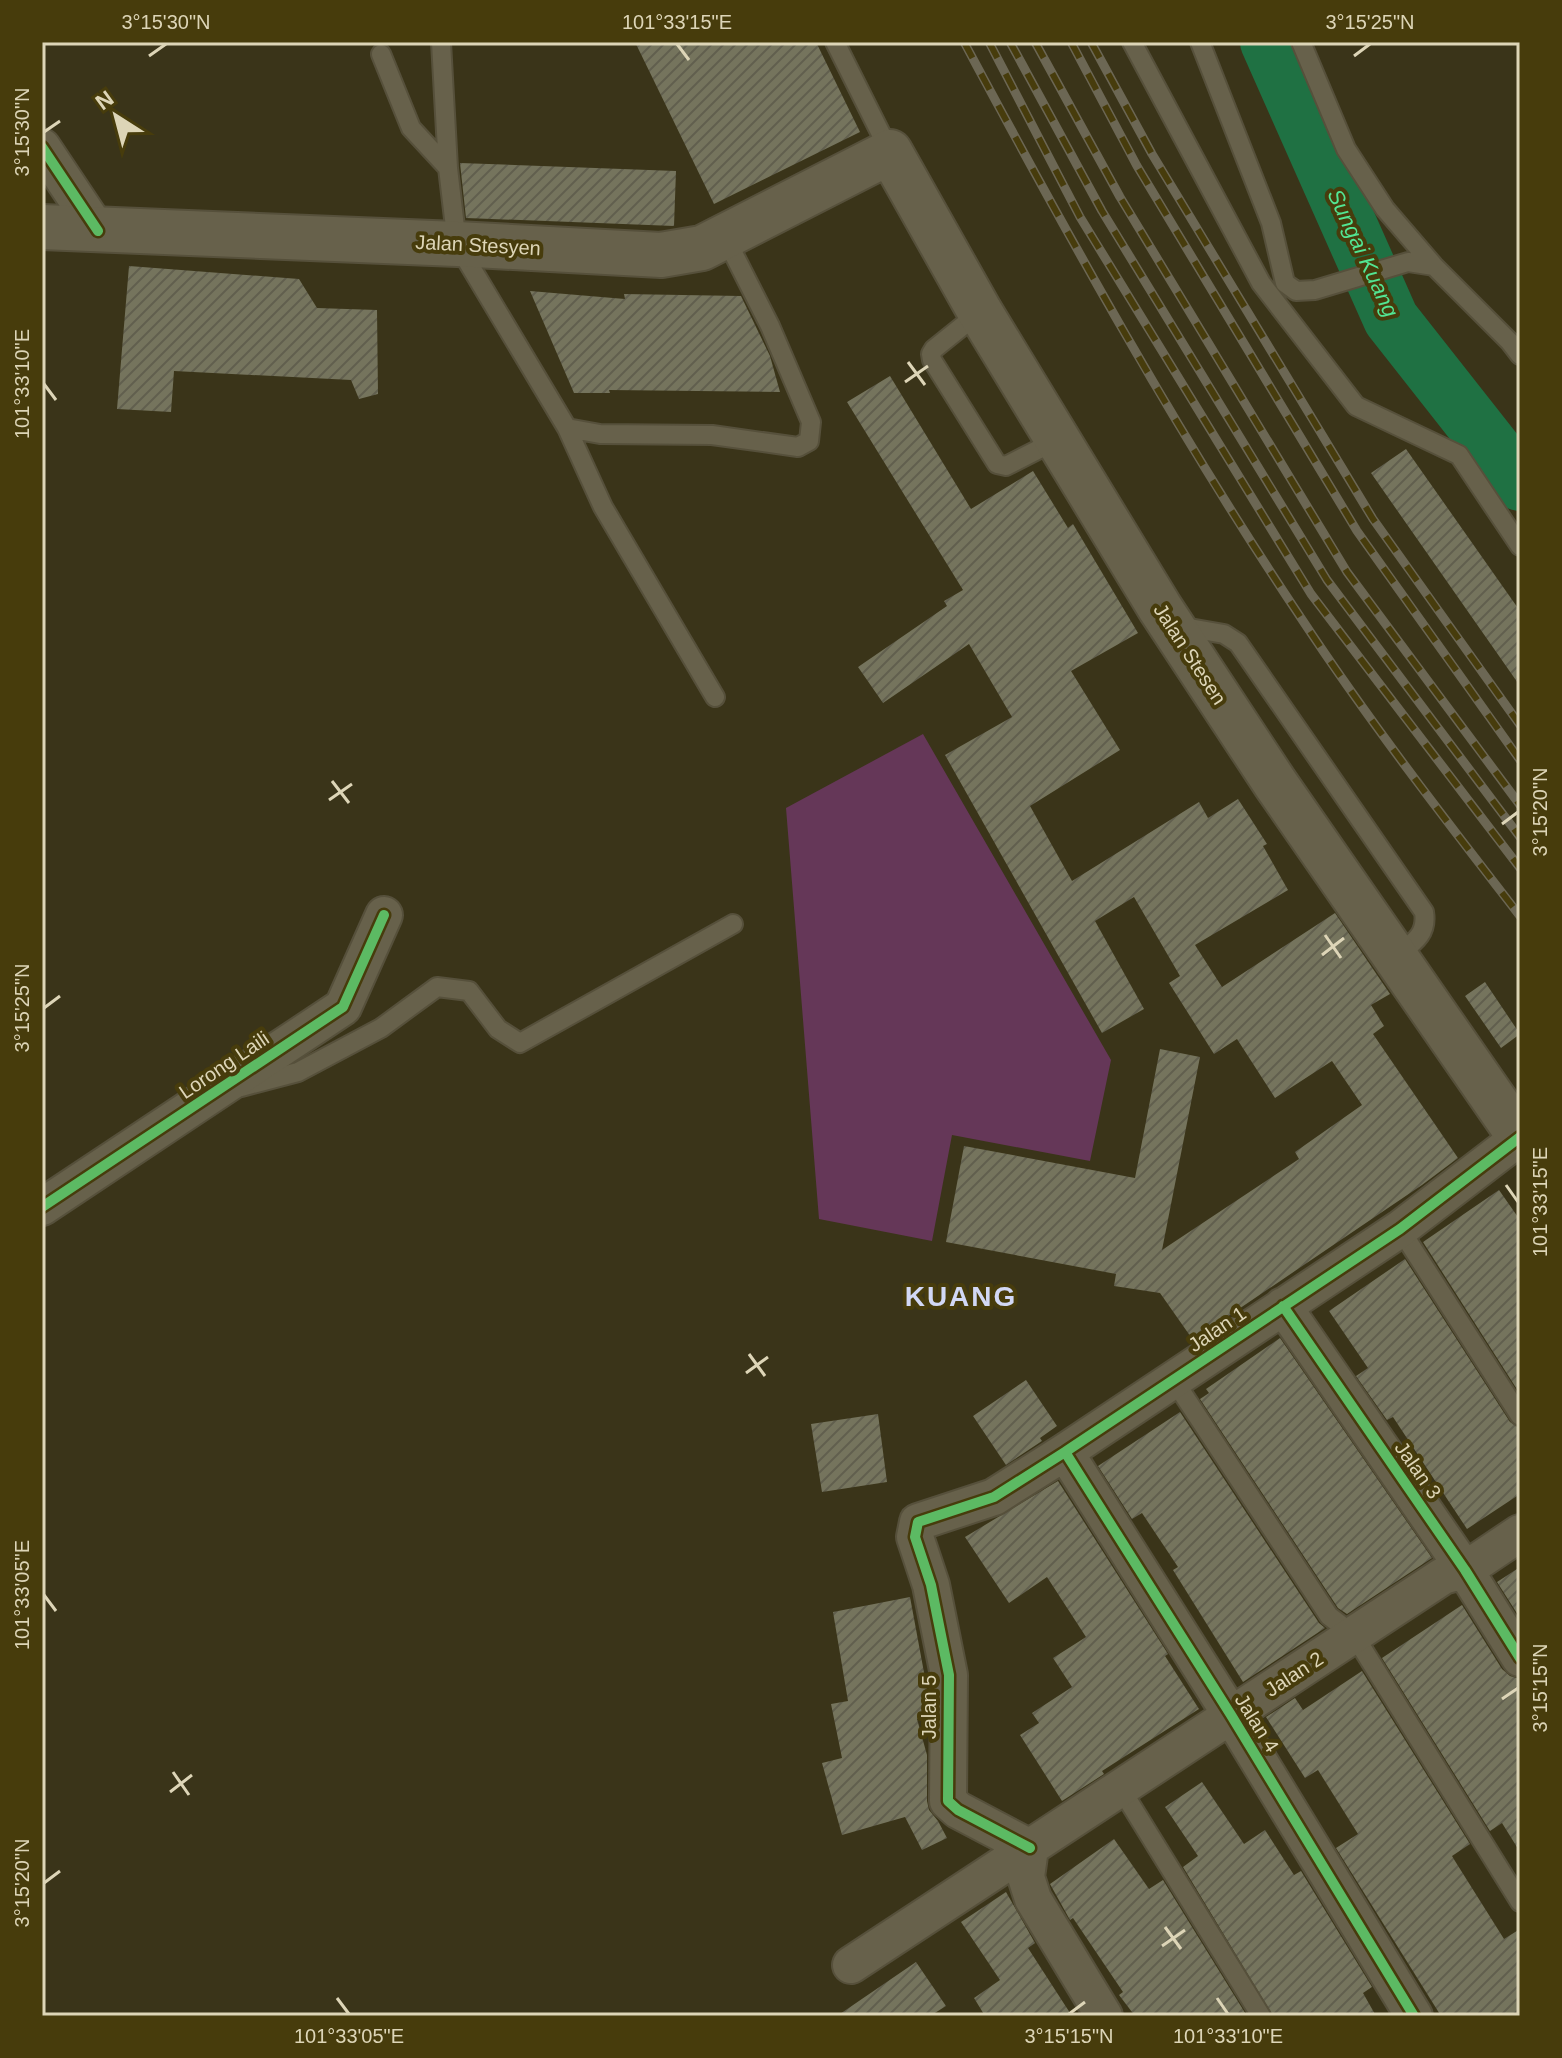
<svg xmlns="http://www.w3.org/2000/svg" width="1562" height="2058" font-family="Arial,sans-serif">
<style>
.garden{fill:#653758}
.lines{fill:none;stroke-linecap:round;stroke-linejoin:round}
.river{stroke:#1f7143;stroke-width:56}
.building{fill:url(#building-hatch)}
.lane-casing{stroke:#56503b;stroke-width:22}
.street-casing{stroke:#56503b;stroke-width:40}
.secondary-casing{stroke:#56503b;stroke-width:48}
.lane{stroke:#67614b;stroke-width:18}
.street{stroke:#67614b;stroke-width:36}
.secondary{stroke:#67614b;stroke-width:44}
.rail-casing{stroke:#6c6754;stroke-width:9}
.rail{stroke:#473c0c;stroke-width:6;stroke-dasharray:18;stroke-linecap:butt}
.cycleway-casing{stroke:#473c0c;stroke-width:15}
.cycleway{stroke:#5cba63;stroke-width:10}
.ticks{fill:none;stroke:#ddd5b7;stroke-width:3}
.labels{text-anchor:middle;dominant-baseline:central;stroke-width:8;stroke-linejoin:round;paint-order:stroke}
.street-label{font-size:20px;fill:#ddd5b7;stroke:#473c0c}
.water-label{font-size:22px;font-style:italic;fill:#52e593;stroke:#473c0c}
.district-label{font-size:28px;font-weight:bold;letter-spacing:2px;fill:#d2d8f5;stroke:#473c0c}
.neatline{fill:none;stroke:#ddd5b7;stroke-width:3}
.ticks-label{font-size:20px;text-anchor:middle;fill:#ddd5b7}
</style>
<defs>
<pattern id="building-hatch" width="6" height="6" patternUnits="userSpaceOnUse" patternTransform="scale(2)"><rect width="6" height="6" fill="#75745d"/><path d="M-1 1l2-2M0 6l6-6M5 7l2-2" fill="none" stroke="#615f4e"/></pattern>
</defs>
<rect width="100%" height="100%" fill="#3a3419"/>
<path class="garden" d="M923,734L1111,1060L1090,1161L952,1135L932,1241L819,1219L786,808Z"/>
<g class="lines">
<path class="river" d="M1268,42L1391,319L1520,483"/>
</g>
<path class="building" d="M635,42H816L860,132L714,204Z
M460,163L676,171L674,226L466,218Z
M129,266L299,279L317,308L377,310L378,394L359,399L351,380L174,371L171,412L117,409Z
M530,291L625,299L624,294L741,296L770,356L780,392L609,390L610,393H574Z
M890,376L971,509L1033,471L1068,528L1073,524L1138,633L1071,671L1120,750L1030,806L1072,881L1199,802L1208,818L1238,799L1267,844L1263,846L1288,890L1195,945L1222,987L1335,913L1390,994L1371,1005L1384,1026L1373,1034L1458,1158L1422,1185L1193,1340L1160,1293L1114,1286L1116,1274L946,1242L964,1146L1135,1178L1160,1049L1200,1057L1162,1250L1299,1159L1295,1152L1362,1105L1332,1061L1275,1098L1237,1039L1214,1054L1169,983L1180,976L1134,897L1095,921L1144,1009L1102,1033L945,755L1012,717L969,644L883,703L858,667L947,606L944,601L963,590L847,402Z
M1406,449L1520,611V686L1371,473Z
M1485,982L1520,1034L1501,1048L1465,996Z
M1499,1190L1520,1220V1394L1423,1242Z
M1405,1259L1510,1422L1520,1428V1494L1467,1529L1393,1417L1387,1420L1356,1376L1368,1368L1329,1311Z
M1280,1338L1432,1558L1347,1614L1338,1608L1200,1399L1209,1393L1206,1389Z
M1026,1380L1057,1426L1040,1438L1042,1441L1006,1465L973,1416Z
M1180,1412L1319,1623L1325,1628L1243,1682L1173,1570L1178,1567L1142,1513L1132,1519L1098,1466Z
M878,1414L887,1482L822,1492L811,1424Z
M1058,1481L1168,1654L1165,1656L1199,1709L1102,1771L1104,1774L1062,1801L1020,1735L1039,1723L1032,1713L1072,1687L1053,1658L1086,1637L1047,1577L1009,1603L965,1537Z
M1520,1567V1618L1497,1582Z
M910,1597L928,1694V1717L917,1719L927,1755V1801L929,1810L938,1821L947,1838L922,1850L905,1817L842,1835L822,1763L842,1758L831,1704L848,1701L833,1612Z
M1462,1605L1502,1669L1510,1676L1520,1679V1852L1502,1823L1490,1831L1382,1658Z
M1362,1671L1470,1844L1452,1856L1455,1861L1504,1939L1520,1929V2016H1441L1336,1848L1358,1834L1318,1770L1305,1778L1266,1717L1295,1698L1303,1710Z
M1202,1782L1244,1844L1265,1830L1294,1875L1301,1871L1372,1987L1363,1993L1376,2016H1273L1183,1867L1198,1856L1165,1807Z
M1114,1839L1149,1889L1163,1880L1247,2016H1135L1119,1995L1123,1992L1073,1918L1070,1920L1050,1884Z
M1006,1892L1035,1943L1028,1948L1072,2016H985L974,1998L1000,1980L961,1922Z
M916,1962L946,2006L930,2016H837Z"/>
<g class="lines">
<g class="lane-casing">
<path id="lane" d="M441,42L448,168
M835,42L890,152
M1132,42L1261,283L1356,406L1459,455L1520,546
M1200,42L1271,223L1285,283L1296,291L1315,290L1408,262L1434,266
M1301,42L1346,149L1385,209L1434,266L1510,342L1520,355
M381,54L411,128L448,168L457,244L567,428L600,434L712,435L798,447L809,441L811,422L770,326L725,237
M980,312L934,349L931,354L932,360L997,464L1006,466L1057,440
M567,428L603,507L715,697
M1178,626L1224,634L1238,643L1424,912C1428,936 1411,944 1395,957
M241,1087L298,1072L381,1028L437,987L469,991L498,1029L520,1043L733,924
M1400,1229L1520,1416
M1173,1379L1329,1616L1354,1635L1520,1902
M1121,1789L1261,2016"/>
</g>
<g class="street-casing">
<path id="street" d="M42,147L98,231
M42,1207L343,1007L384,915
M1283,1306L1465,1570L1520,1658
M1065,1452L1231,1715L1414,2016
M1030,1848L958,1810L948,1801L949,1675L931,1585L915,1537L918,1522L994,1497L1065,1452L1400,1229L1520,1137
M1030,1848L1026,1877L1033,1899L1104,2016
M851,1965L1443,1576L1465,1570L1520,1533"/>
</g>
<g class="secondary-casing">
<path id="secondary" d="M42,227L457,244L661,255L702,248L890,152L980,312L1160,608L1275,783L1520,1137"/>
</g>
<use href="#lane" class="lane"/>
<use href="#street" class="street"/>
<use href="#secondary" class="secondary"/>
<g class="rail-casing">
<path id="rail" d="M964,42C1069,238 1177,433 1301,618C1369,721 1444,818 1520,916
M989,42L1080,217L1311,594L1520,868
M1010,42L1102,211L1327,580L1520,837
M1035,42L1120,197L1347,572L1520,805
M1071,42L1137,166L1357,531L1520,760
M1091,42L1152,154L1373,519L1520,725"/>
</g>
<use href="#rail" class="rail"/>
<g class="cycleway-casing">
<path id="cycleway" d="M42,147L98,231
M42,1207L343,1007L384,915
M1283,1306L1465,1570L1520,1658
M1065,1452L1231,1715L1414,2016
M1030,1848L958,1810L948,1801L949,1675L931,1585L915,1537L918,1522L994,1497L1065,1452L1400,1229L1520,1137"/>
</g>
<use href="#cycleway" class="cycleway"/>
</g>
<path class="ticks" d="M677,44L689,60M149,56L166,44M1354,56L1370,44M44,132L60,121M908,362L925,385M905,382L928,366M44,384L56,400M332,781L349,803M329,800L352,784M1502,824L1518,812M1325,935L1341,958M1322,955L1344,938M44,1008L60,996M1506,1185L1518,1202M749,1354L765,1376M746,1373L768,1357M44,1595L56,1611M1502,1699L1518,1688M173,1772L189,1795M170,1792L192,1775M44,1883L60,1871M1165,1927L1181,1949M1162,1946L1185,1930M337,1998L349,2014M1217,1998L1228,2014M1069,2014L1085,2002"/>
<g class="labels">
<g class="street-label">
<text transform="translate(478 245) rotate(3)">Jalan Stesyen</text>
<text transform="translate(1190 654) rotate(57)">Jalan Stesen</text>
<text transform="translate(224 1065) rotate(-34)">Lorong Laili</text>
<text transform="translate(1217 1329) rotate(-34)">Jalan 1</text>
<text transform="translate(1418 1470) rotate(55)">Jalan 3</text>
<text transform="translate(1294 1674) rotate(-33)">Jalan 2</text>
<text transform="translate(929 1707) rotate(-90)">Jalan 5</text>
<text transform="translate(1257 1723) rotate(58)">Jalan 4</text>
</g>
<g class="water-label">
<text transform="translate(1363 253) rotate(65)">Sungai Kuang</text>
</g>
<g class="district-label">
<text x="961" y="1296">KUANG</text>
</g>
</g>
<rect width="1562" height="2058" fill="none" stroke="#473c0c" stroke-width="88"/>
<g transform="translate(116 116) rotate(324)" stroke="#473c0c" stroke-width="6" paint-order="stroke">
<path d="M0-6L14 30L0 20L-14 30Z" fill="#ddd5b7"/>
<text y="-12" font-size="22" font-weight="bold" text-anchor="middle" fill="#ddd5b7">N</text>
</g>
<rect x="44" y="44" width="1474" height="1970" class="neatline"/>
<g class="ticks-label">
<text x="166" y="29">3°15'30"N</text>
<text x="677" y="29">101°33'15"E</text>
<text x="1370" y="29">3°15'25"N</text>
<text transform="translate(22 132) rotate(-90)" y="7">3°15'30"N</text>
<text transform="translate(22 384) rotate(-90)" y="7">101°33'10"E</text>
<text transform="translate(1540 812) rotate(-90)" y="7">3°15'20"N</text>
<text transform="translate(22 1008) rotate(-90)" y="7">3°15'25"N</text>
<text transform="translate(1540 1202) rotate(-90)" y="7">101°33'15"E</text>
<text transform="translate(22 1595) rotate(-90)" y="7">101°33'05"E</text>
<text transform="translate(1540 1688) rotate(-90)" y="7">3°15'15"N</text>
<text transform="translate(22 1883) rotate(-90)" y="7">3°15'20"N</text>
<text x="349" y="2043">101°33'05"E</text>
<text x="1069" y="2043">3°15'15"N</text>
<text x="1228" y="2043">101°33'10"E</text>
</g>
</svg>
